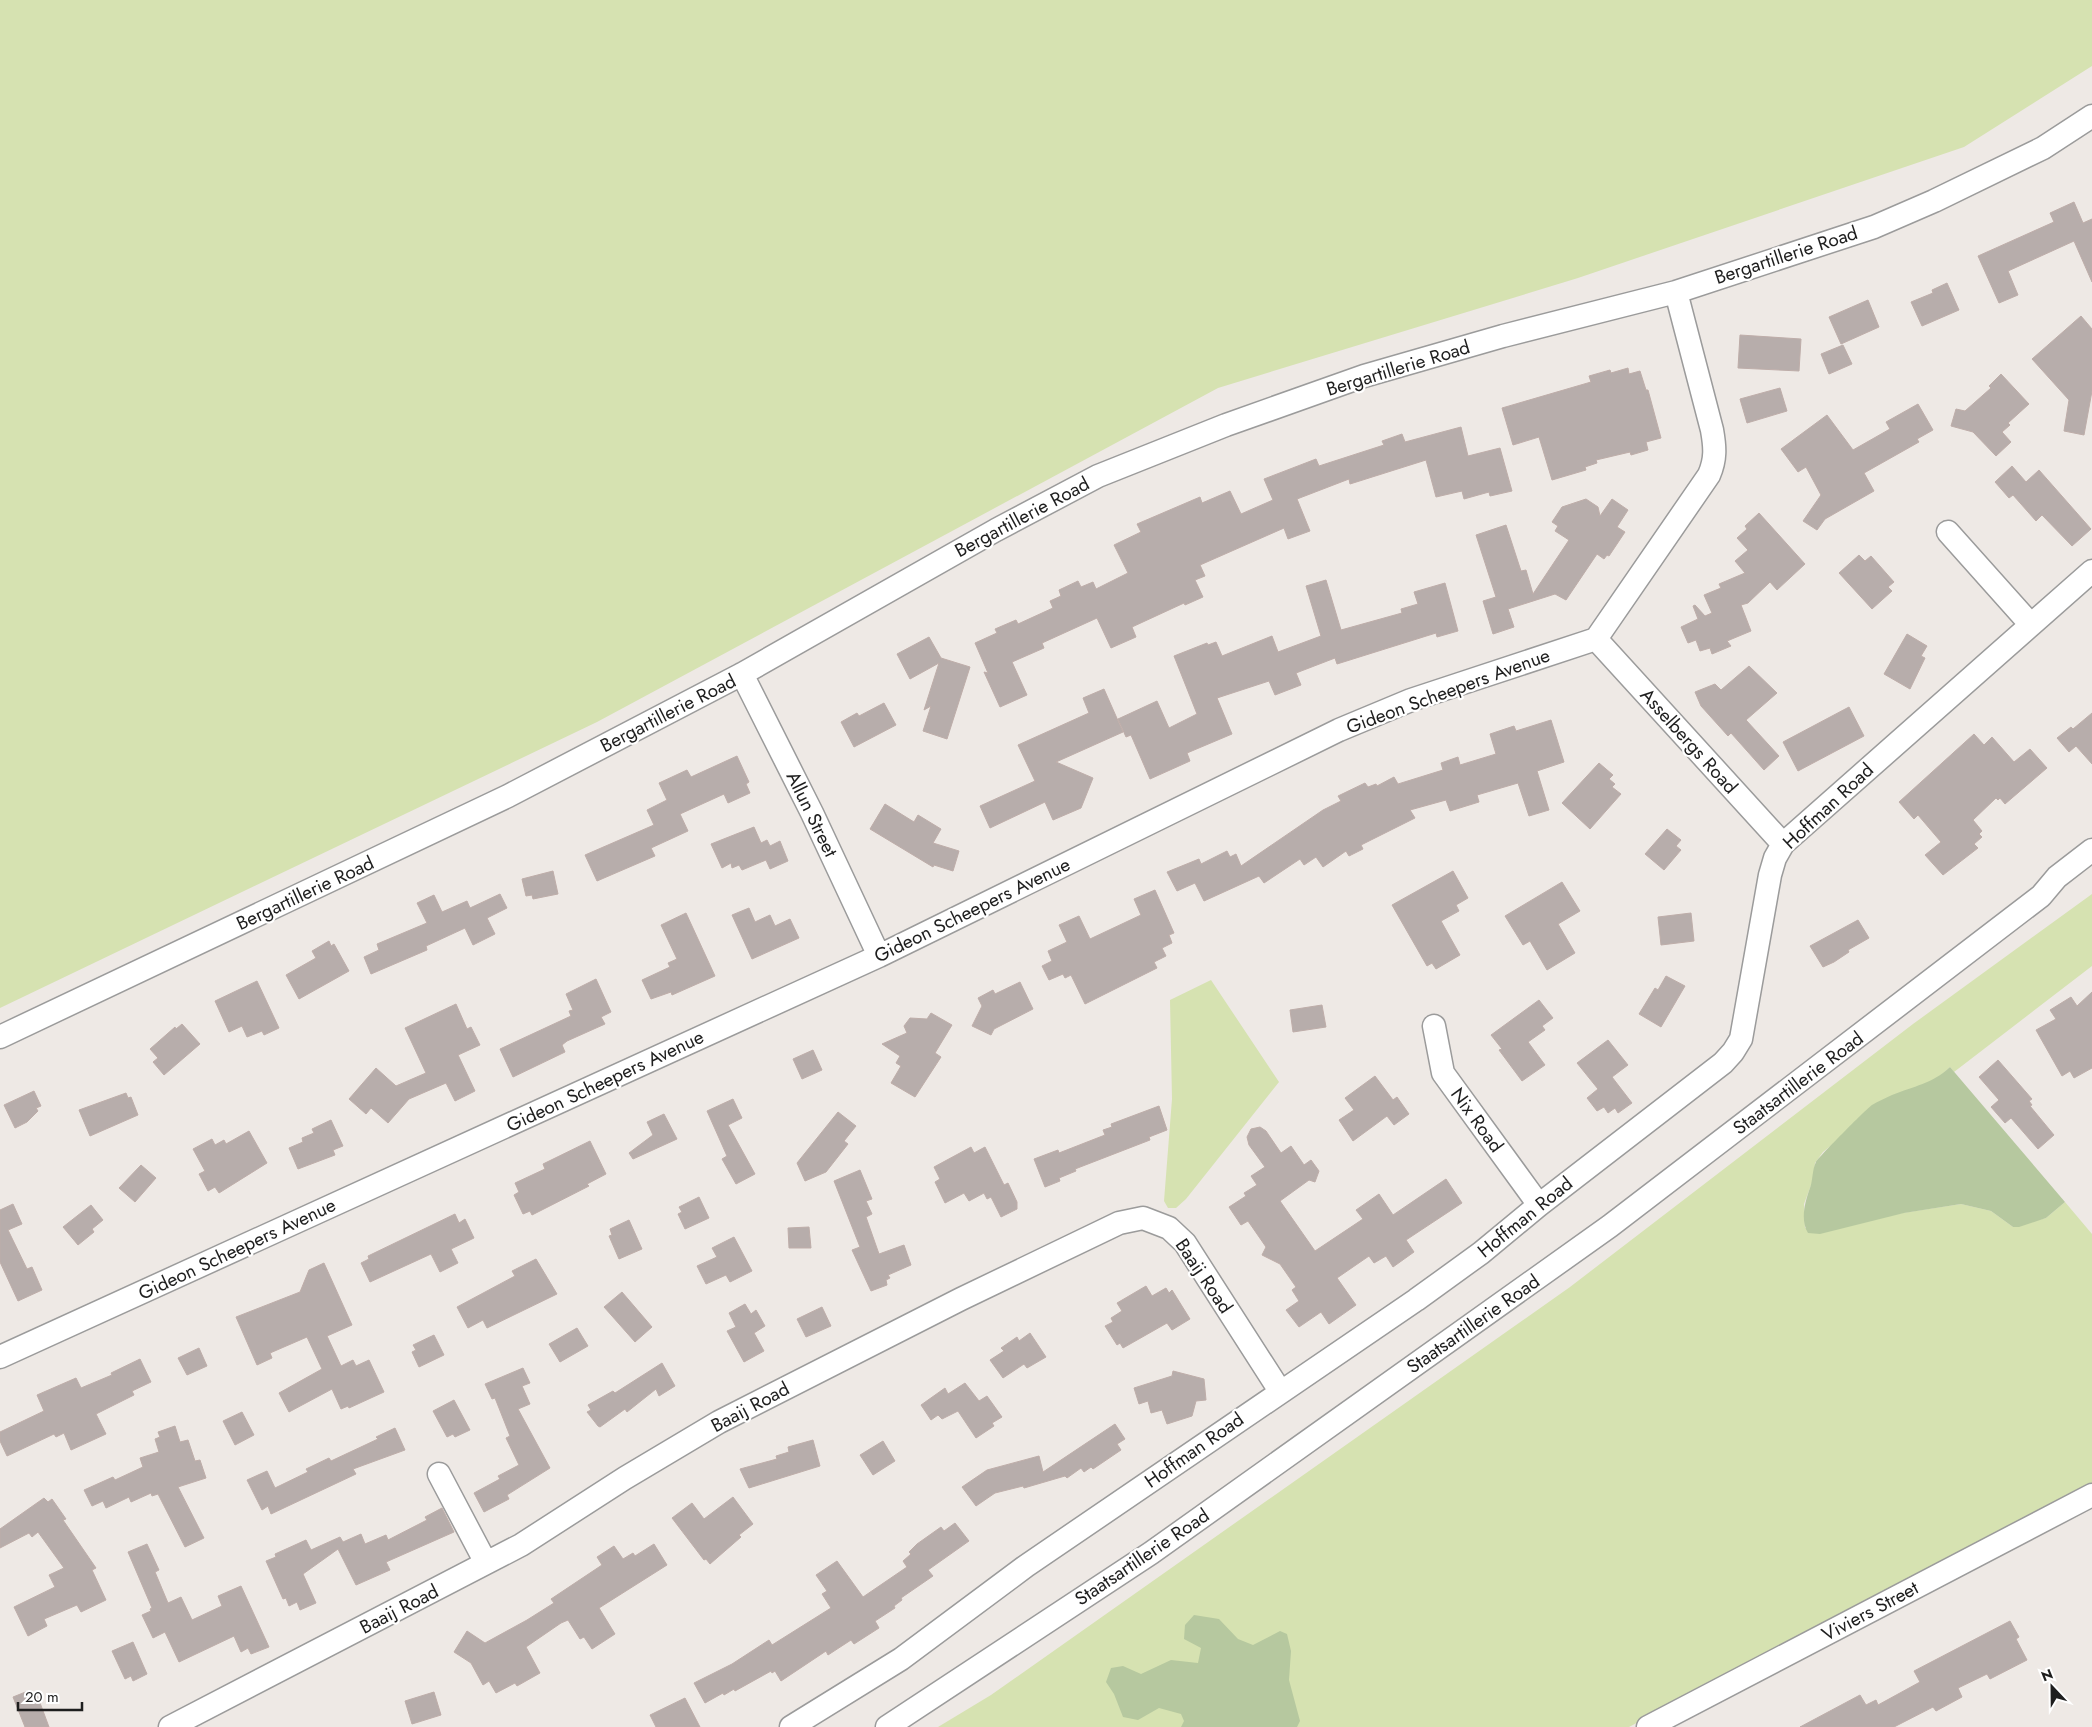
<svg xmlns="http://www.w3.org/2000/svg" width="2092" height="1727" font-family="Jost,sans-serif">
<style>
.grass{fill:#d6e2b1}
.forest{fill:#b6c89f}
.building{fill:#b7adab;stroke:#beada9}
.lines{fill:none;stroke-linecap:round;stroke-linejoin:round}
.minor-casing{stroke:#9b9b9b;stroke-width:25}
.minor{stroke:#fff;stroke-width:22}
.labels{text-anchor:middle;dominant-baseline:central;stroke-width:4.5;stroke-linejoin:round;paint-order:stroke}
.street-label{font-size:19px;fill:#1e1e1e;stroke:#fff}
</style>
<rect width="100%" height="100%" fill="#eee9e5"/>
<path class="grass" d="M0,0H2092V66L1964,147L1578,278L1218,388L597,722L0,1008Z
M2092,894V966L1954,1072L1950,1067L1939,1077L1925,1085L1894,1095L1823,1152L1815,1163L1813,1180L1804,1204L1805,1228L1961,1204L1991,1211L2013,1227L2046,1218L2065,1202L2092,1234V1484L1629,1727H938L991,1695L1570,1287L1913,1024Z
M1211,980L1279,1082L1186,1199L1176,1208H1168L1164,1201L1172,1099L1170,1000Z"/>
<path class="forest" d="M1950,1067L2065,1202L2046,1218L2019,1227H2013L1991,1211L1961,1204L1904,1213L1820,1234L1808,1233C1800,1220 1805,1202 1810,1188C1813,1180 1812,1170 1816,1162C1818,1158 1865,1110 1872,1105C1878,1101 1886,1098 1892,1095C1914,1086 1932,1084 1950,1067Z
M1194,1615L1219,1619L1238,1639L1253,1645L1280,1631L1287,1634L1291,1651L1289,1680L1300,1721L1297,1727H1181L1184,1721L1181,1714L1159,1708L1138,1720L1123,1717L1114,1694L1106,1682L1111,1668L1123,1666L1141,1674L1171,1660L1198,1663L1201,1648L1184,1639L1185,1625Z"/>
<path class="building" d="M2074,202L2083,223L2092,219V282L2074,241L2008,271L2018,295L1999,303L1978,256L2054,222L2050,213Z
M1947,283L1959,310L1922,326L1911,302L1933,293L1932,290Z
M1868,300L1879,327L1841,344L1829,317Z
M2081,316L2092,329V391L2084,435L2064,431L2069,400L2032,359Z
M1740,335L1801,339L1799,371L1738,368Z
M1843,345L1852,364L1829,374L1821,354Z
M1628,368L1629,374L1640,371L1646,390H1648L1661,438L1646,442L1648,450L1631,455L1630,452L1596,460L1597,463L1585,467L1586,470L1552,480L1539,437L1513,445L1502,408L1591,382L1589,376L1610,370L1611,373Z
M2001,374L2029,404L2008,423L2010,425L2002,432L2011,442L1996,456L1973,432L1951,426L1956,409L1965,411L1991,388L1989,386Z
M1780,388L1787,411L1747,423L1740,399Z
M1918,404L1933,430L1917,439L1919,442L1864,473L1874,491L1825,519L1817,530L1803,521L1821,495L1806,467L1798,472L1781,449L1827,415L1853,450L1890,429L1886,422Z
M1461,427L1468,456L1500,448L1512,491L1490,496L1489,492L1464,499L1462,491L1436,497L1426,460L1350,484L1349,479L1297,499L1310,531L1288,539L1284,528L1200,565L1205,576L1195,580L1203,597L1185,605L1184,603L1132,627L1136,637L1111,648L1097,618L1042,643L1044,648L1012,662L1027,695L1000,707L984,672L988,673L975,643L997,633L995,629L1016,620L1018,624L1053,608L1050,601L1061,596L1059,590L1078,581L1081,587L1093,582L1096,589L1128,573L1114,545L1141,532L1137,524L1200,497L1202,503L1230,491L1241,514L1273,500L1264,479L1316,459L1319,466L1384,445L1382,441L1402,434L1405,442Z
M2012,466L2026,482L2039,470L2091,529L2072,546L2042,515L2036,521L2013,495L2009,498L1995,482Z
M1586,499L1598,507L1600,516L1612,499L1628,510L1617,527L1625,532L1609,556L1607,555L1604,559L1597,554L1566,600L1555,594L1508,609L1514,627L1493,634L1483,601L1496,597L1476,535L1506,525L1521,571L1526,570L1533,594L1569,540L1555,531L1558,526L1552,522L1562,507Z
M1759,513L1805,564L1777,590L1770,582L1748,603L1741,605L1751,631L1727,641L1731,646L1712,654L1710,648L1700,651L1696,640L1688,643L1681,627L1698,619L1693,606L1695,605L1705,616L1712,613L1704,595L1721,588L1719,584L1745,573L1735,561L1748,550L1737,538L1747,529L1745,526Z
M1859,555L1865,561L1871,556L1894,582L1888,587L1892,591L1872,609L1839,573Z
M1326,580L1341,630L1402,613L1401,609L1418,604L1414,592L1445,583L1458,631L1437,637L1436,633L1337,664L1335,658L1296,673L1301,685L1275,695L1269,681L1217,698L1232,734L1187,753L1190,761L1150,779L1131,735L1126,737L1118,719L1157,701L1169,728L1197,714L1174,656L1207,643L1208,645L1216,642L1222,656L1272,636L1278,652L1321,636L1306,586Z
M1907,634L1927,646L1921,656L1925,658L1910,689L1884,674Z
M929,637L941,658L970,667L947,739L923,731L931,706L924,710L939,663L910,679L897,654Z
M1749,666L1777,693L1746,720L1779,756L1764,770L1731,733L1728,736L1701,706L1695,692L1715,684L1721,690Z
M1104,689L1123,732L1056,762L1093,778L1081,808L1053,820L1045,802L990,828L980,806L1035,781L1018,745L1089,713L1083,698Z
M884,703L896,725L854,747L841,722L857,713L859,716Z
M1849,707L1864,736L1798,771L1783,742Z
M2092,713V764L2076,746L2069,752L2057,738L2071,727L2073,729Z
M1551,720L1564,762L1537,771L1549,810L1529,816L1518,783L1477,795L1479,802L1450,811L1446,800L1410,810L1415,818L1361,845L1363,849L1349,856L1346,851L1323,867L1316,857L1304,865L1300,859L1264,883L1259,876L1204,901L1195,883L1177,891L1167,872L1199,859L1201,864L1227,851L1230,857L1236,854L1241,866L1323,810L1341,801L1338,796L1365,783L1368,787L1376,784L1377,786L1394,777L1398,784L1443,770L1441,763L1458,757L1460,765L1496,754L1490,734L1514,726L1516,731Z
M1974,734L1984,745L1992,737L2014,762L2030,749L2047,768L2005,804L2000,798L1998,800L1996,798L1973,820L1982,831L1979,834L1982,837L1974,844L1978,848L1943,875L1925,855L1941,842L1918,815L1914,819L1899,802Z
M737,756L749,782L746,784L750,793L728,803L724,794L680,814L688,831L651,848L655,856L597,881L585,855L654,825L647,810L667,800L659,783L687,770L691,777Z
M1599,763L1613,775L1609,779L1615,784L1612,787L1621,794L1590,829L1562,803Z
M885,804L914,822L918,815L941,829L933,843L959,851L953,871L934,865L933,867L870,829Z
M754,827L761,843L767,840L770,846L780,841L788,861L770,869L766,860L742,870L739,865L732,868L731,863L722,868L711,844Z
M1667,829L1681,840L1676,846L1681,850L1664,870L1645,854Z
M553,871L558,894L533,899L532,895L526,896L522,879Z
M1453,871L1468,898L1456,905L1459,911L1441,921L1460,955L1436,969L1432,963L1427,966L1392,905Z
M1562,882L1580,911L1558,924L1575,953L1547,970L1530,941L1523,945L1505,916Z
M1155,890L1174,933L1169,935L1172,943L1162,948L1166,956L1154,962L1157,968L1085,1004L1071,975L1065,978L1063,974L1049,980L1042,966L1052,961L1048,951L1067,942L1059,925L1079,916L1090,939L1141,915L1134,899Z
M500,894L507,908L487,918L495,934L473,945L465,928L426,946L427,950L371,974L364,957L379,950L377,944L427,923L417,903L434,895L442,912L467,901L470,908Z
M749,908L755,922L770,915L775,926L790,919L799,938L752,959L732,915Z
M686,913L715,976L672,995L671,992L651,999L642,980L670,967L668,963L677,959L661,925Z
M1691,913L1694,941L1661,945L1658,917Z
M1858,920L1869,938L1848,950L1849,952L1834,962L1823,967L1810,946Z
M329,941L331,946L334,944L349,971L299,999L286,975L316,958L312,951Z
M1666,976L1685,986L1661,1027L1639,1014L1655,988L1658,990Z
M596,979L611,1012L601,1017L605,1024L567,1041L562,1045L565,1052L513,1077L500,1049L571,1016L569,1011L573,1010L566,994Z
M257,981L279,1028L264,1035L262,1031L247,1037L242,1026L229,1032L215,1001Z
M1020,982L1033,1009L994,1029L991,1035L972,1026L982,1006L978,998L993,990L995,994Z
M2092,992V1068L2074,1078L2070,1071L2062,1076L2036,1030L2056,1019L2050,1010L2071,997L2077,1006Z
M1539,1000L1553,1018L1542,1026L1545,1030L1528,1042L1545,1065L1522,1081L1499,1050L1502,1049L1491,1035Z
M456,1004L467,1029L471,1027L480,1045L458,1055L475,1091L455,1101L446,1083L409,1099L388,1123L371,1108L366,1114L349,1099L376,1068L396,1086L426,1073L405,1028Z
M1322,1005L1326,1027L1293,1032L1290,1010Z
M931,1013L952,1025L935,1053L941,1057L915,1097L891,1083L901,1066L896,1063L900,1056L882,1044L907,1033L904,1026L910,1018L927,1019Z
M182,1024L200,1044L164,1075L153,1062L158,1058L150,1049L175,1027L176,1029Z
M1608,1040L1628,1065L1612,1077L1632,1103L1618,1113L1615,1108L1608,1113L1604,1107L1597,1111L1587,1098L1598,1089L1577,1063Z
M813,1050L822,1070L802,1079L793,1059Z
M1998,1060L2032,1099L2029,1101L2032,1105L2030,1106L2054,1135L2038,1149L2011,1118L2005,1123L1991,1107L1999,1100L1979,1077Z
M1375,1076L1393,1100L1397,1097L1409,1114L1394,1125L1387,1116L1353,1141L1339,1120L1354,1110L1345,1098Z
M34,1091L41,1106L36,1108L38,1111L27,1122L15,1128L4,1105Z
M126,1093L128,1098L131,1097L138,1115L90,1136L79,1110Z
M733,1099L742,1118L728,1125L755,1174L736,1184L722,1159L727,1156L707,1111Z
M1159,1106L1167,1130L1149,1137L1150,1140L1075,1169L1076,1171L1059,1178L1060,1181L1045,1187L1034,1159L1058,1150L1059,1153L1105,1135L1103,1130L1112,1127L1111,1124Z
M838,1112L856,1126L844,1141L848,1144L826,1172L805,1181L797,1163Z
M664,1114L677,1139L633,1159L629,1153L653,1135L647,1122Z
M331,1120L343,1146L333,1150L335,1155L298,1169L289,1148L303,1142L302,1138L314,1133L312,1129Z
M1260,1127L1266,1131L1281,1153L1291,1146L1304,1165L1311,1160L1319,1171L1315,1182L1309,1180L1280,1201L1315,1251L1363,1219L1356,1210L1379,1194L1393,1215L1446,1179L1462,1203L1406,1240L1414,1252L1393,1267L1386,1256L1374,1263L1369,1256L1337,1278L1356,1305L1329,1324L1321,1312L1299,1327L1286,1310L1299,1301L1292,1290L1296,1287L1280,1264L1262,1255L1266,1247L1248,1221L1241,1225L1229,1207L1246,1196L1244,1193L1257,1185L1251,1176L1265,1167L1249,1145L1247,1137L1251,1129Z
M249,1131L267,1163L219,1193L215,1187L208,1191L199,1174L205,1171L193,1149L212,1139L215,1145L224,1140L226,1144Z
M590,1141L606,1174L587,1184L589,1186L532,1215L530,1211L523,1214L514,1195L519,1192L515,1183L545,1169L543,1164Z
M971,1147L974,1153L985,1147L1004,1185L1008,1183L1017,1202V1209L1001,1217L991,1197L987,1199L984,1193L969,1201L964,1193L945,1203L935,1182L940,1179L934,1167Z
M141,1165L156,1178L135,1202L119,1188Z
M860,1170L872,1199L866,1201L872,1214L866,1217L879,1254L904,1245L911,1265L888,1275L890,1278L886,1280L887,1285L871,1291L852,1250L860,1247L834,1181Z
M699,1197L709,1218L685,1229L678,1214L682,1212L679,1207Z
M13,1204L22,1224L8,1230L27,1269L32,1267L42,1290L18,1301L0,1262V1210Z
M91,1205L103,1220L92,1229L94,1232L78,1245L63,1227Z
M455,1214L459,1223L465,1219L474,1238L451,1249L458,1263L440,1272L431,1254L370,1282L361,1263L369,1259L368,1256Z
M629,1220L642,1249L619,1259L609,1236L612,1235L610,1229Z
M809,1227L811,1248H789L788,1228Z
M734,1237L752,1271L730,1282L726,1275L706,1284L697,1266L717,1257L712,1248Z
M536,1259L557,1294L487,1328L483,1320L468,1328L457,1307L515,1276L512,1271Z
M324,1263L352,1325L327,1336L341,1366L353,1360L356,1366L369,1360L384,1392L349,1408L348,1406L341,1409L332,1389L289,1412L279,1393L322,1369L307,1337L270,1353L272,1358L257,1365L236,1317L300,1292L309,1270Z
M1146,1286L1152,1296L1166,1288L1169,1293L1172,1290L1190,1319L1172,1330L1167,1323L1123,1348L1120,1343L1117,1345L1105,1326L1113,1322L1111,1318L1122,1311L1117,1303Z
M622,1292L652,1327L635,1342L604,1307Z
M745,1304L751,1314L756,1310L765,1326L754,1333L764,1351L744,1362L727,1331L736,1327L729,1313Z
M822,1307L831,1326L806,1337L797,1319Z
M577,1328L588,1346L560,1362L549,1344Z
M1030,1333L1046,1357L1027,1368L1024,1364L1003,1378L990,1360L1004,1351L1001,1348L1017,1337L1019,1341Z
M434,1335L444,1355L419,1367L412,1352L416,1350L413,1345Z
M199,1348L207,1366L187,1375L178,1358Z
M140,1359L151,1382L132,1391L134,1395L96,1414L106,1434L71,1450L64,1433L56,1437L54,1434L7,1456L0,1441V1432L44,1411L37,1395L76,1378L81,1388L112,1375L111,1373Z
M662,1363L675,1386L659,1396L656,1389L627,1412L625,1409L600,1427L598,1426L587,1412L591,1410L588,1405L613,1391L615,1393Z
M523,1368L530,1383L522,1386L530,1404L518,1409L550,1468L507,1495L509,1499L484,1512L474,1493L500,1479L498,1476L519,1465L506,1438L510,1436L495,1398L492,1399L485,1384Z
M1173,1371L1204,1379L1206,1400L1196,1401L1192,1416L1167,1424L1162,1410L1151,1413L1148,1401L1139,1404L1134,1388L1172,1376Z
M965,1383L979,1401L987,1396L1002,1417L992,1423L994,1426L976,1438L958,1411L942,1419L938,1415L931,1420L921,1405L945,1388L948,1394Z
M454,1400L470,1430L455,1437L453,1434L447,1437L433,1411Z
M242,1412L254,1435L235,1445L223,1421Z
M1115,1424L1125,1439L1117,1444L1121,1450L1093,1469L1091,1467L1084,1472L1081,1468L1067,1478L1065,1476L1024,1488L1023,1486L995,1493L976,1506L962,1487L987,1470L1039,1456L1043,1472Z
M175,1426L180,1442L188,1440L195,1461L200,1460L206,1478L178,1487L204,1538L185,1547L158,1494L152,1496L151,1493L131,1502L129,1497L106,1508L103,1501L92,1506L84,1490L113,1477L115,1480L143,1467L140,1458L159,1452L155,1439L160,1437L158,1432Z
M395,1428L405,1450L353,1469L356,1474L271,1514L268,1506L262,1510L247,1480L267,1471L275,1488L308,1472L306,1469L329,1458L331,1461L378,1439L376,1437Z
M813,1440L820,1466L749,1488L740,1469L777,1459L776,1456L789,1452L788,1447Z
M883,1441L895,1461L873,1475L860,1455Z
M733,1497L753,1524L739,1535L741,1537L710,1564L706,1559L704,1560L672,1518L692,1503L704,1519Z
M44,1498L48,1502L52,1499L66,1519L63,1520L96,1568L92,1570L106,1600L81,1612L77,1605L44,1619L47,1626L28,1636L14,1607L55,1587L49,1575L64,1568L38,1532L32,1537L29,1533L0,1548V1529Z
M442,1508L454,1532L386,1562L390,1570L356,1585L338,1549L303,1574L316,1603L300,1610L297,1602L289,1606L286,1598L283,1599L266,1561L276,1557L275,1554L306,1540L311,1550L340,1537L343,1542L361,1534L365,1544L386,1535L388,1540L427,1520L425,1517Z
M955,1523L969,1541L928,1570L933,1576L901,1598L902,1600L894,1606L895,1608L875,1621L879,1628L854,1644L851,1640L828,1655L826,1651L781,1681L775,1671L772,1673L771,1671L735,1691L734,1689L724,1695L723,1693L705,1703L694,1683L732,1664L769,1640L772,1645L831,1608L822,1594L827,1591L816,1575L837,1561L863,1597L907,1567L903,1561L911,1554L909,1552L917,1544L941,1527L944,1531Z
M147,1544L159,1570L155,1572L168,1603L181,1597L192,1620L222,1606L218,1596L241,1586L269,1647L251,1654L248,1648L241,1652L234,1636L179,1662L165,1632L153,1638L142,1615L151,1611L150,1609L152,1608L128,1552Z
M654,1544L667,1565L599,1608L615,1634L592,1649L584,1637L580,1639L568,1620L561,1623L526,1647L540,1673L517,1686L515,1683L496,1693L489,1681L483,1685L471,1663L454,1652L467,1631L485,1643L527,1620L554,1603L551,1599L602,1565L597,1557L614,1546L623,1559L633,1553L635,1556Z
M2010,1621L2019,1637L2016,1639L2027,1660L1990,1679L1987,1674L1958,1688L1962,1697L1936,1711L1933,1707L1894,1727H1800L1860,1695L1866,1705L1876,1700L1878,1705L1920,1682L1914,1671Z
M133,1642L147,1674L133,1681L131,1676L125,1679L112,1651Z
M28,1691L29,1695L36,1692L49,1727H25L13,1697Z
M434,1692L441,1715L412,1724L405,1701Z
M685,1698L700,1727H656L650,1715Z"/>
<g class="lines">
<g class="minor-casing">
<path id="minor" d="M1948,532L2031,625
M1596,639L1783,844
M742,674L812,813L879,956
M1434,1026L1443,1073L1539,1205
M0,1037L508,796L742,674L996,530L1098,476L1226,425L1364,376L1503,336L1676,292L1874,227L1934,201L2043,148L2092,116
M0,1357L879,956L1339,730L1411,700L1596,639L1709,475C1716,459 1715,447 1712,430L1676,292
M439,1474L486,1563
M170,1727L521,1545L625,1478L719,1422L961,1299L1119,1223L1143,1218L1169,1228L1185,1243L1280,1391
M791,1727L901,1659L1026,1566L1416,1300L1481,1253L1539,1205L1723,1063L1733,1052L1741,1039L1770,875L1775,858L1783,844L2092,571
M887,1727L1151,1553L1610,1226L2041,896L2057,877L2092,850
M1648,1727L2092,1495"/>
</g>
<use href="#minor" class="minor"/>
</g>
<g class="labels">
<g class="street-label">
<text transform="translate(1786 255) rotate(-18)">Bergartillerie Road</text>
<text transform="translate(1398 368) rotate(-17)">Bergartillerie Road</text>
<text transform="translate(1022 517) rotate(-28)">Bergartillerie Road</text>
<text transform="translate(1448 691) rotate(-20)">Gideon Scheepers Avenue</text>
<text transform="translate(668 713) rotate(-27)">Bergartillerie Road</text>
<text transform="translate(1689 741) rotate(48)">Asselbergs Road</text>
<text transform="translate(1828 806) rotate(-43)">Hoffman Road</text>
<text transform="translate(812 814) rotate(64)">Allun Street</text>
<text transform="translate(305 893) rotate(-25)">Bergartillerie Road</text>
<text transform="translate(972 910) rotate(-26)">Gideon Scheepers Avenue</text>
<text transform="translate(605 1081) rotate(-25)">Gideon Scheepers Avenue</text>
<text transform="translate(1798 1083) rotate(-37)">Staatsartillerie Road</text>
<text transform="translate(1477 1120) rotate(54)">Nix Road</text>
<text transform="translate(1525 1217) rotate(-39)">Hoffman Road</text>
<text transform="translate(237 1249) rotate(-25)">Gideon Scheepers Avenue</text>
<text transform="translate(1204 1276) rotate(56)">Baaij Road</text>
<text transform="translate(1473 1324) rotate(-35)">Staatsartillerie Road</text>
<text transform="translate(750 1407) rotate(-28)">Baaij Road</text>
<text transform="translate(1194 1450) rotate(-35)">Hoffman Road</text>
<text transform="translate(1142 1557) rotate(-34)">Staatsartillerie Road</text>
<text transform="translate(399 1609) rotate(-27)">Baaij Road</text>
<text transform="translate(1870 1611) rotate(-28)">Viviers Street</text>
</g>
</g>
<g transform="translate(2052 1687) rotate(338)" stroke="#ffffff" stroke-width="4" paint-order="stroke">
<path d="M0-4L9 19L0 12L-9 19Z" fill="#1e1e1e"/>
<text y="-8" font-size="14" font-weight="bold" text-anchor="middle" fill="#1e1e1e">N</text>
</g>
<path d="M18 1702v8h64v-8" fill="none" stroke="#1e1e1e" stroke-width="2.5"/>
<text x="25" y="1702" font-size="15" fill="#1e1e1e" stroke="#ffffff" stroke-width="4" paint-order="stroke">20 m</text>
</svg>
